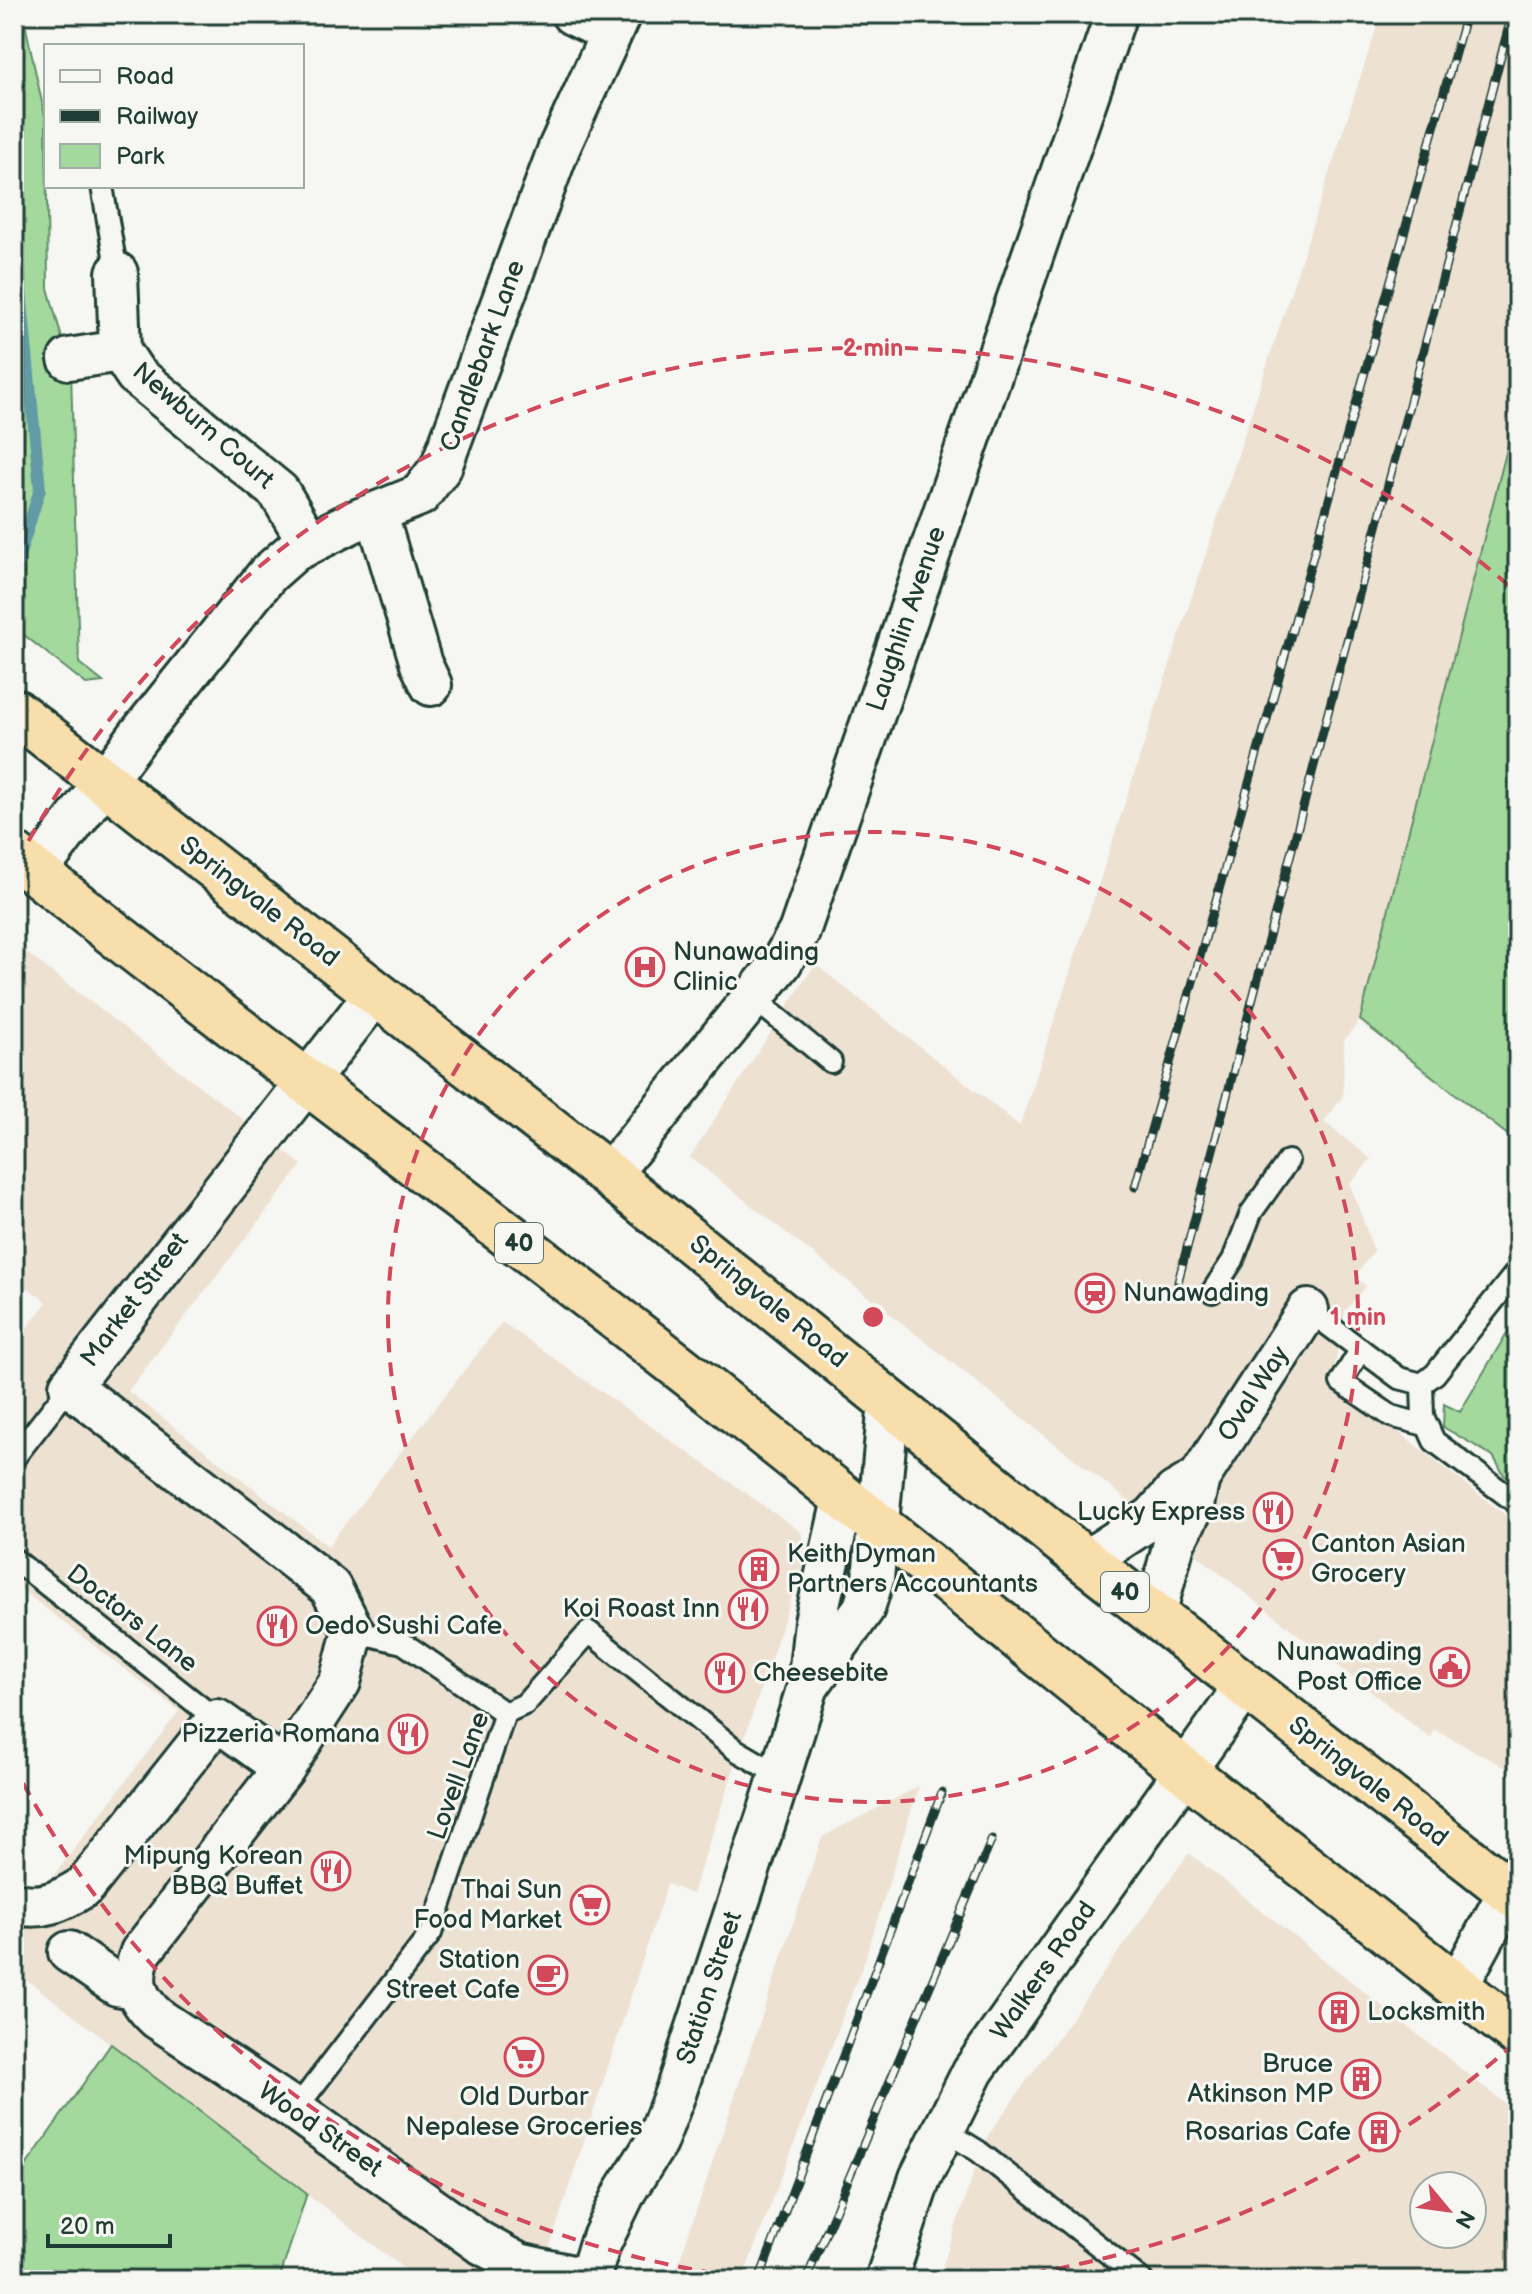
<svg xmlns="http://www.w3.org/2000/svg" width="1532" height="2294" font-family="'Balsamiq Sans',sans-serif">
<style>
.built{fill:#ede1d2;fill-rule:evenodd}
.green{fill:#a3d99d;stroke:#618b68;stroke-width:2}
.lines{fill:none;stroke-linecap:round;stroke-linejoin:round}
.stream{stroke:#629aa5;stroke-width:12}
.lane-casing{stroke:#1f3d34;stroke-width:26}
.street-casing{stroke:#1f3d34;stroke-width:46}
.highway-casing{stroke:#1f3d34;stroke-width:50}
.lane{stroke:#f6f6f2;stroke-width:20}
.street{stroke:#f6f6f2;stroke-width:40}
.highway{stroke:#f8deab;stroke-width:44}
.rail-casing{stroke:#1f3d34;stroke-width:9}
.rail{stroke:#f6f6f2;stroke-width:6;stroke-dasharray:18;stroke-linecap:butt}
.ring{fill:none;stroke:#d1495b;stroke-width:4;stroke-dasharray:14 10}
.labels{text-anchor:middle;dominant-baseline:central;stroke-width:6;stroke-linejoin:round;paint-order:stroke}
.shield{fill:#f6f6f2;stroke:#60746d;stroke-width:2}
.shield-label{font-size:24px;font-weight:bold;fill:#1f3d34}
.street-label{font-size:26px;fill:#1f3d34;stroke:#f6f6f2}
.poi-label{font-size:26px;fill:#1f3d34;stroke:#f6f6f2;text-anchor:end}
.centre{fill:#d1495b;stroke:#f6f6f2;stroke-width:4}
.ring-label{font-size:24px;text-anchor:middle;font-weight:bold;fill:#d1495b;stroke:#f6f6f2;stroke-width:6;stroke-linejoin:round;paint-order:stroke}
</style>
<rect width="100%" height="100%" fill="#f6f6f2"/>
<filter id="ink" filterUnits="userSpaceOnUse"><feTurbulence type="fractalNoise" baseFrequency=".0125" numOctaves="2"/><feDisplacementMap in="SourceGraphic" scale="16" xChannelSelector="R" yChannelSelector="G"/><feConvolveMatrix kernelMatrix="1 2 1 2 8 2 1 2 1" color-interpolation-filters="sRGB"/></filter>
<g filter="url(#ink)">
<path class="built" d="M1381,14H1518V406L1367,1000L1360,1020L1344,1040L1343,1096L1324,1122L1371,1159L1350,1184L1374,1251L1354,1277L1366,1286L1345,1311L1332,1380L1518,1525V1774L1435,1730L1430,1738L690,1157L815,964L1020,1126Z
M14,943L302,1165L128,1391L328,1546L502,1322L801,1532L806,1554L692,1894L667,1884L539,2280H419L14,1970V1928L179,1711L14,1584V1345L47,1302L14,1278Z
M919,1786L865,1959L742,2280H673L822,1837Z
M1189,1853L1518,2114V2280H938L975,2168L989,2134ZM1424,2186H1472V2234H1424Z"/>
<path class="green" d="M14,14H23L46,121L48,288L71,371L79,663L103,682L86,684L14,627Z
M1518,406V1143L1360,1020Z
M1518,1302V1483L1504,1475L1493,1456L1443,1427L1444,1404L1460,1412L1517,1316L1514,1307Z
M111,2044L307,2193L279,2280H14V2183Z"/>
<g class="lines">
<path class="stream" d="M14,219L40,489L14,573"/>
<g class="lane-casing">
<path id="lane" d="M102,186L117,273
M751,996L831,1062
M1212,1292L1233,1260L1251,1213L1288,1161
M1308,1310L1399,1378L1422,1384L1423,1416L1434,1441L1518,1504
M1361,1349L1341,1382L1391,1416L1425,1425
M1422,1384L1435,1374L1518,1270
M14,1458L70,1386
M14,1559L217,1720
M353,1631L403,1643L505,1713
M295,2110L431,1933L505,1713L525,1704L589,1632L736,1750L779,1775
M942,2129L978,2151L1142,2280"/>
</g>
<g class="street-casing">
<path id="street" d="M572,14L611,33
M117,273L120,351L136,375L279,492L309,543
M69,359L120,351
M377,515L421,664L431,685
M36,873L139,735L268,574L294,551L350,523L420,495L441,467L559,148L620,14
M375,994L70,1386L330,1587L353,1631L340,1682L284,1768L141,1952C130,1980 134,1997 157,2018L295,2110L479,2242L519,2264L589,2280
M609,1175L781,963L799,932L1116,14
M1086,1561L1153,1517L1175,1492L1199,1478
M1155,1615L1174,1543L1192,1509L1199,1478L1308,1310
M809,1685L864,1608L873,1579L889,1401
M14,1903C41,1911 62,1901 85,1886L217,1720L284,1768
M69,1952L117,1985L134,1988
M1457,1987L1518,1875
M589,2280L599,2246L626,2190L656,2143L676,2091L770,1807L808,1686L815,1622L843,1500
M886,2280L920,2178L973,2071L1246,1685"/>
</g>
<g class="highway-casing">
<path id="highway" d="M14,711L609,1175L1086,1561L1518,1898
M14,855C249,1043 493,1219 729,1406C992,1615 1252,1828 1518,2034"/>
</g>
<use href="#lane" class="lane"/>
<use href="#street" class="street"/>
<use href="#highway" class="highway"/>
<g class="rail-casing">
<path id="rail" d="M1135,1187L1466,14
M1178,1282L1512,14
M759,2280L942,1792
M806,2280L992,1839"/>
</g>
<use href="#rail" class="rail"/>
</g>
</g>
<g class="ring">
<circle cx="873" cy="1317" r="485"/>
<path d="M1515 2043A969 969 0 0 1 983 2280M763 2280A969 969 0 0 1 17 1772M17 862A969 969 0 0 1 1515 591"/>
</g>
<defs>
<g id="hospital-ring" transform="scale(2)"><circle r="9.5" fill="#f6f6f2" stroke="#d1495b" stroke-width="1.5"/><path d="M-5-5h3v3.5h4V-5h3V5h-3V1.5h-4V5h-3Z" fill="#d1495b"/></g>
<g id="station-ring" transform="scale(2)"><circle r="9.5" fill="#f6f6f2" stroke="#d1495b" stroke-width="1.5"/><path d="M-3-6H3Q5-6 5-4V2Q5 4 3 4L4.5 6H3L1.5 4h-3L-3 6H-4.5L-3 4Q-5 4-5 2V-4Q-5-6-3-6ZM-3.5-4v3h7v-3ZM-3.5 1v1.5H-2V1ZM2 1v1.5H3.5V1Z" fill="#d1495b"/></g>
<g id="restaurant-ring" transform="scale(2)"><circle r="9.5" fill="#f6f6f2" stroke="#d1495b" stroke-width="1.5"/><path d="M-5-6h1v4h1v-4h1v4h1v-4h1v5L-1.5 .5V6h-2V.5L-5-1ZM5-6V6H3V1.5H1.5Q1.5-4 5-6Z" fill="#d1495b"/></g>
<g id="supermarket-ring" transform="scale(2)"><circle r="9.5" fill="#f6f6f2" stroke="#d1495b" stroke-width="1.5"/><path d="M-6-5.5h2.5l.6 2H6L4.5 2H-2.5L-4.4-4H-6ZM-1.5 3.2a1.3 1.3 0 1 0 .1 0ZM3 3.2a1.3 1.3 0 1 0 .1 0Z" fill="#d1495b"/></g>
<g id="building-ring" transform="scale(2)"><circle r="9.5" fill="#f6f6f2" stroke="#d1495b" stroke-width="1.5"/><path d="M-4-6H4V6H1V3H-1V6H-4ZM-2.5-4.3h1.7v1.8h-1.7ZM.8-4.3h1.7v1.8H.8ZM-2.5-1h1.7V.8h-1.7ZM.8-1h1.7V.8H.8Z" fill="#d1495b"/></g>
<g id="civic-ring" transform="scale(2)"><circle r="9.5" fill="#f6f6f2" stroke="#d1495b" stroke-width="1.5"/><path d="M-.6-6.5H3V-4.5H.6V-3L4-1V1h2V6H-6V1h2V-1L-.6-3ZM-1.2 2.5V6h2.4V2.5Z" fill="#d1495b"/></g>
<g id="cafe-ring" transform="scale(2)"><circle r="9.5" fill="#f6f6f2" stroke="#d1495b" stroke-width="1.5"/><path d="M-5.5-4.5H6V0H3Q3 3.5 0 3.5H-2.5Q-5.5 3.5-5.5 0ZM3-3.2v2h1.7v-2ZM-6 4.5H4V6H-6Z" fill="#d1495b"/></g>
</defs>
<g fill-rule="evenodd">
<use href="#hospital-ring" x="645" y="967"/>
<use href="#station-ring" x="1095" y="1293"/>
<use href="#restaurant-ring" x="1273" y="1512"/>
<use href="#supermarket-ring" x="1283" y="1559"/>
<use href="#building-ring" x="759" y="1569"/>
<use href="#restaurant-ring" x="748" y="1609"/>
<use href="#restaurant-ring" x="277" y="1626"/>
<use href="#civic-ring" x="1450" y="1667"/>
<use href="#restaurant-ring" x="725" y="1673"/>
<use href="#restaurant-ring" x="408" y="1734"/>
<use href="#restaurant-ring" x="331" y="1871"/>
<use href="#supermarket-ring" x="590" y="1905"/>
<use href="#cafe-ring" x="548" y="1975"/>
<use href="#building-ring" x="1339" y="2012"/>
<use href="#supermarket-ring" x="524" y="2057"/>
<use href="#building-ring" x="1361" y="2079"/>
<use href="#building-ring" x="1379" y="2132"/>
</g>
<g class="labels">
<g class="shield">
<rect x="495" y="1223" width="48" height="40" rx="6"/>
<rect x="1101" y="1572" width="48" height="40" rx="6"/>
</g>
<g class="shield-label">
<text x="519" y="1243">40</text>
<text x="1125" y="1592">40</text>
</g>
<g class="street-label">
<text transform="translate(483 356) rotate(-70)">Candlebark Lane</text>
<text transform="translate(203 426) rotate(41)">Newburn Court</text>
<text transform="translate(907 619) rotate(-71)">Laughlin Avenue</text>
<text transform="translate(259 902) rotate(38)">Springvale Road</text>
<text transform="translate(135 1300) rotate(-53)">Market Street</text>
<text transform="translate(768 1302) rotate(39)">Springvale Road</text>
<text transform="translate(1254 1394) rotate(-57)">Oval Way</text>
<text transform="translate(132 1619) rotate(38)">Doctors Lane</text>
<text transform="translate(459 1776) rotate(-70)">Lovell Lane</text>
<text transform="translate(1368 1782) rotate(38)">Springvale Road</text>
<text transform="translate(1044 1971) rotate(-55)">Walkers Road</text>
<text transform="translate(710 1988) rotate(-72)">Station Street</text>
<text transform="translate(320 2130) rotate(35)">Wood Street</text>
</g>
<g class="poi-label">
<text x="673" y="952" text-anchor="start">Nunawading<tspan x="673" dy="30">Clinic</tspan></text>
<text x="1123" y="1293" text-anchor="start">Nunawading</text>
<text x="1245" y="1512">Lucky Express</text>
<text x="1311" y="1544" text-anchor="start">Canton Asian<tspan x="1311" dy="30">Grocery</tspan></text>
<text x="787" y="1554" text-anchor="start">Keith Dyman<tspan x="787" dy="30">Partners Accountants</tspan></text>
<text x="720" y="1609">Koi Roast Inn</text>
<text x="305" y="1626" text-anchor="start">Oedo Sushi Cafe</text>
<text x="1422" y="1652">Nunawading<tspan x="1422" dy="30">Post Office</tspan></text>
<text x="753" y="1673" text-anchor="start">Cheesebite</text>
<text x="380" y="1734">Pizzeria Romana</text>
<text x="303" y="1856">Mipung Korean<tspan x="303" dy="30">BBQ Buffet</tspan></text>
<text x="562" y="1890">Thai Sun<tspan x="562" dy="30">Food Market</tspan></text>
<text x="520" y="1960">Station<tspan x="520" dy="30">Street Cafe</tspan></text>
<text x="1367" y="2012" text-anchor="start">Locksmith</text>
<text x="1333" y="2064">Bruce<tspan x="1333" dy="30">Atkinson MP</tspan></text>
<text x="524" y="2097" text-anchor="middle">Old Durbar<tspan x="524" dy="30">Nepalese Groceries</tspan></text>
<text x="1351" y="2132">Rosarias Cafe</text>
</g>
</g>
<circle cx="873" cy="1317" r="12" class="centre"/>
<g class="ring-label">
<text x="873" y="356">2 min</text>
<text x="1358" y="1325">1 min</text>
</g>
<rect width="1532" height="2294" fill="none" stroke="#f6f6f2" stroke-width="48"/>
<rect x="24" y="24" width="1484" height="2246" fill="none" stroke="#1f3d34" stroke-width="3" filter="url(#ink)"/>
<rect x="44" y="44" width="260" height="144" fill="#f6f6f2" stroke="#a0aca6" stroke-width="2"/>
<rect x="60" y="70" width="40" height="12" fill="#f6f6f2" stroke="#a0aca6" stroke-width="2"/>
<text x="116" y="84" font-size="24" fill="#1f3d34">Road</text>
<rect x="60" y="110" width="40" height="12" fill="#1f3d34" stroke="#a0aca6" stroke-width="2"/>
<text x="116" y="124" font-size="24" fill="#1f3d34">Railway</text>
<rect x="60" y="144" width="40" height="24" fill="#a3d99d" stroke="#a0aca6" stroke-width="2"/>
<text x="116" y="164" font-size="24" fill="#1f3d34">Park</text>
<g transform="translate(1448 2210) rotate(119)"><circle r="38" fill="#f6f6f2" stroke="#a0aca6" stroke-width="2"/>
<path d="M0-6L14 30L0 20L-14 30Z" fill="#d1495b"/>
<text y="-12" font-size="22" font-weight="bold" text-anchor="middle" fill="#1f3d34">N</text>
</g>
<path d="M48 2234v12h122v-12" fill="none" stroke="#1f3d34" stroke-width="4"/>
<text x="60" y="2234" font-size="24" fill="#1f3d34" stroke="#f6f6f2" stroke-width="6" paint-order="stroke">20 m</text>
</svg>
